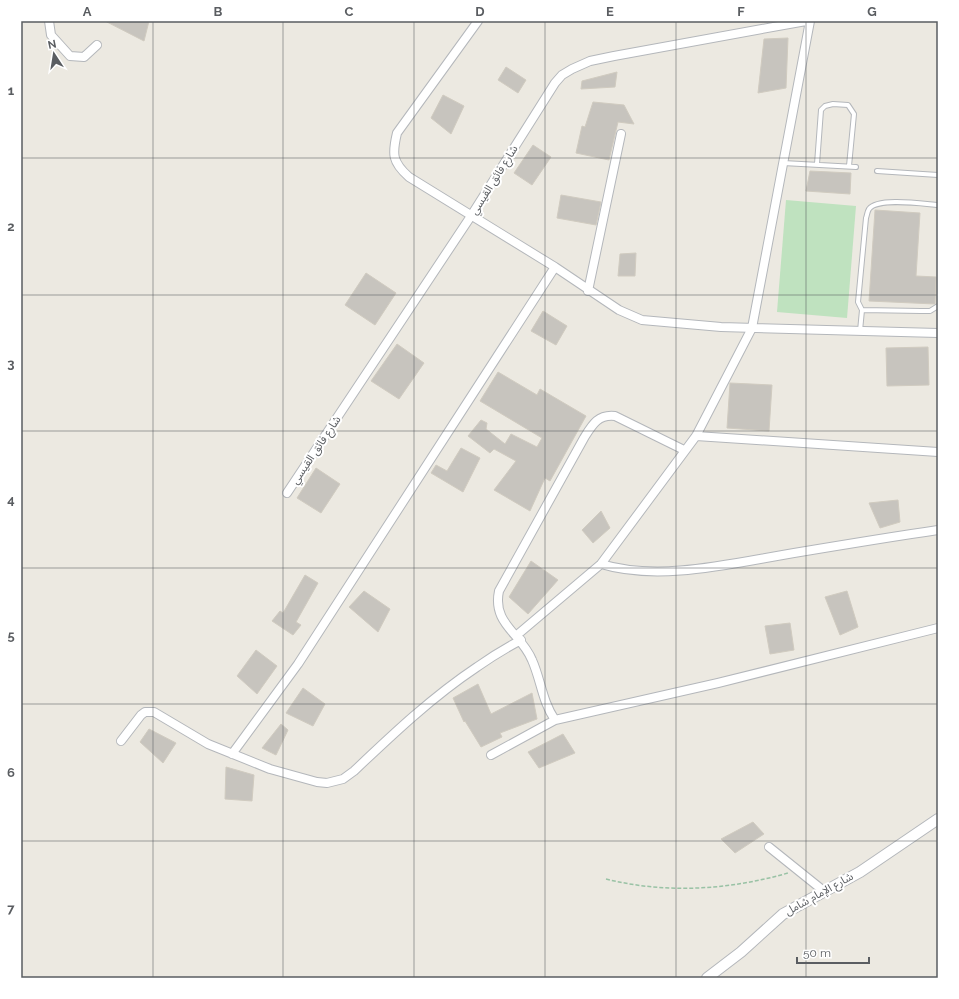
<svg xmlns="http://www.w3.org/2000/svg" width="959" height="999" font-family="Raleway,'Noto Sans Arabic',sans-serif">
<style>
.green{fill:#bfe2bf}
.building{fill:#c7c4be;stroke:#d0cbc0}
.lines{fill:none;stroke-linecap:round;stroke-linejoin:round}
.service-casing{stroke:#b4b7bb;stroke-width:6}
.minor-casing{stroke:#b4b7bb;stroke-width:10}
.tertiary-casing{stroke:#b4b7bb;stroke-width:12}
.path{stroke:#99c2a5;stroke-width:1.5;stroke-dasharray:4 2;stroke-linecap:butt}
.service{stroke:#fff;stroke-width:4}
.minor{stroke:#fff;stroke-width:8}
.tertiary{stroke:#fff;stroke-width:10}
.grid{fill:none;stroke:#5a5d61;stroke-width:1;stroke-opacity:0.55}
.labels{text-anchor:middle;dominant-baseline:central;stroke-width:4;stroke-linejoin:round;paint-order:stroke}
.street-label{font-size:11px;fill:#5a5d61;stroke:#fff}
.neatline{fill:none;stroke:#5a5d61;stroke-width:1.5}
.grid-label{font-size:13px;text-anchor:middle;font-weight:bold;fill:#5a5d61}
</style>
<rect width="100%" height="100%" fill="#ece9e1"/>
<path class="green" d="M786,200L856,206L847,318L777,312Z"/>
<path class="building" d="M105,21H149L144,41Z
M788,38L786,88L758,93L764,39Z
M506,67L526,80L518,93L498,80Z
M617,72L615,87L581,89L582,81Z
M443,95L464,106L451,134L431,118Z
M593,102L624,105L634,124L618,122L609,160L576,153L582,126L585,127Z
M533,145L551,157L532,185L514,173Z
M810,171L851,173L850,194L806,191Z
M561,195L601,202L596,225L557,218Z
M875,210L920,213L916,276L936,277L935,304L869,301Z
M636,253L635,276H618L620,254Z
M366,273L396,293L375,325L345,305Z
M543,311L567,326L556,345L531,331Z
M397,344L424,363L399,399L371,381Z
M928,347L929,385L887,386L886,348Z
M498,372L537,395L540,389L586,416L550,481L545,478L530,511L494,490L516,461L494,449L490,453L468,436L481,420L487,423L486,429L505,444L511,434L537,447L542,438L480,401Z
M730,383L772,385L769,431L727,428Z
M461,448L480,458L463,492L431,473L436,465L447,471Z
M316,468L340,484L321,513L297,498Z
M898,500L900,522L880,528L869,503Z
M601,511L610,528L593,543L582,530Z
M531,561L558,580L528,614L509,597Z
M305,575L318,583L296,622L301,625L293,635L272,621L280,611L283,613Z
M364,591L390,609L378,632L349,607Z
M847,591L858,627L840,635L825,597Z
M790,623L794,650L770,654L765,626Z
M256,650L277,666L257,694L237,676Z
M478,684L491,714L532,693L537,719L500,733L502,737L481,747L465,721L464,722L453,698Z
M303,688L325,704L313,726L286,713Z
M281,724L288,730L276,755L262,748Z
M149,729L176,743L163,763L140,742Z
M563,734L575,753L539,768L528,752Z
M226,767L254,775L252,801L225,799Z
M753,822L764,834L735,853L721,839Z"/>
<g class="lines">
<g class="service-casing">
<path id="service" d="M783,163L856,167
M817,164L821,110L825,106L833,104L848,105L854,114L849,166
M877,171L938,175
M938,205C924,204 878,197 869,209C867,212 867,216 866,218L858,302L862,310L921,311H930L938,306
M860,331L862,310"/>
</g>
<g class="minor-casing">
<path id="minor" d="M49,21L51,35L70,56L84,57L97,45
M478,21L397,133C392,154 392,162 409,177L555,267L619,310L642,320L721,327L938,333
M588,291L621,134
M696,436L938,452
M287,493L471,216L555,83L562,75L572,69L590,61L614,56L806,21
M601,564C660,582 733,563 794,553C842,545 890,537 938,530
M517,635L601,564L696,436L752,328L810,21
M555,720C542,701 541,680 532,660C521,633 492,624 499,591L584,438C592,425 598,414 615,416L684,450
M121,741L141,715L145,712H154L208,744L270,769L317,782L327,783L343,779L354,771C393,734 432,697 477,667C491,657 506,648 521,640
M232,754L298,664L555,267
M491,755L555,720L718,683L938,628
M769,847L825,892"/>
</g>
<g class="tertiary-casing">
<path id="tertiary" d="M707,978L741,952L783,914L860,872L938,819"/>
</g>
<path class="path" d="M606,879C666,894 729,890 788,873"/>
<use href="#service" class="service"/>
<use href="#minor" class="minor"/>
<use href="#tertiary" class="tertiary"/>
</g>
<path class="grid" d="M153,21V978M283,21V978M414,21V978M545,21V978M676,21V978M806,21V978M21,158H938M21,295H938M21,431H938M21,568H938M21,704H938M21,841H938"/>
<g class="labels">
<g class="street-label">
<text transform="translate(494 180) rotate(-58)">شارع فائق القيسي</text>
<text transform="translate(316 450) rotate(-56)">شارع فائق القيسي</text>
<text transform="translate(819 894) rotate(-29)">شارع الإمام شامل</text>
</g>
</g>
<rect width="959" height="999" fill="none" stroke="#ffffff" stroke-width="44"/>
<g transform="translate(54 54) rotate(348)" stroke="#ffffff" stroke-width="3" paint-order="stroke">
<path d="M0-3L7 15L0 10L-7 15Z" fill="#5a5d61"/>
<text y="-6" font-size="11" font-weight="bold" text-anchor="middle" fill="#5a5d61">N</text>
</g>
<path d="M797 957v6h72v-6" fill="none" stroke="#5a5d61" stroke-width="2"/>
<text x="803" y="957" font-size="12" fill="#5a5d61" stroke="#ffffff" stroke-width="3" paint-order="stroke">50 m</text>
<rect x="22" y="22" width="915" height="955" class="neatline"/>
<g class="grid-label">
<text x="87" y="16">A</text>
<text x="218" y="16">B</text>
<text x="349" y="16">C</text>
<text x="480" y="16">D</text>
<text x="610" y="16">E</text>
<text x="741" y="16">F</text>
<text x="872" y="16">G</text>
<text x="11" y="95">1</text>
<text x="11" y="231">2</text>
<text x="11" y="368">3</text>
<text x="11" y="504">4</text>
<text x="11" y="640">5</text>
<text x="11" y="777">6</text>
<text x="11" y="913">7</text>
</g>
</svg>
